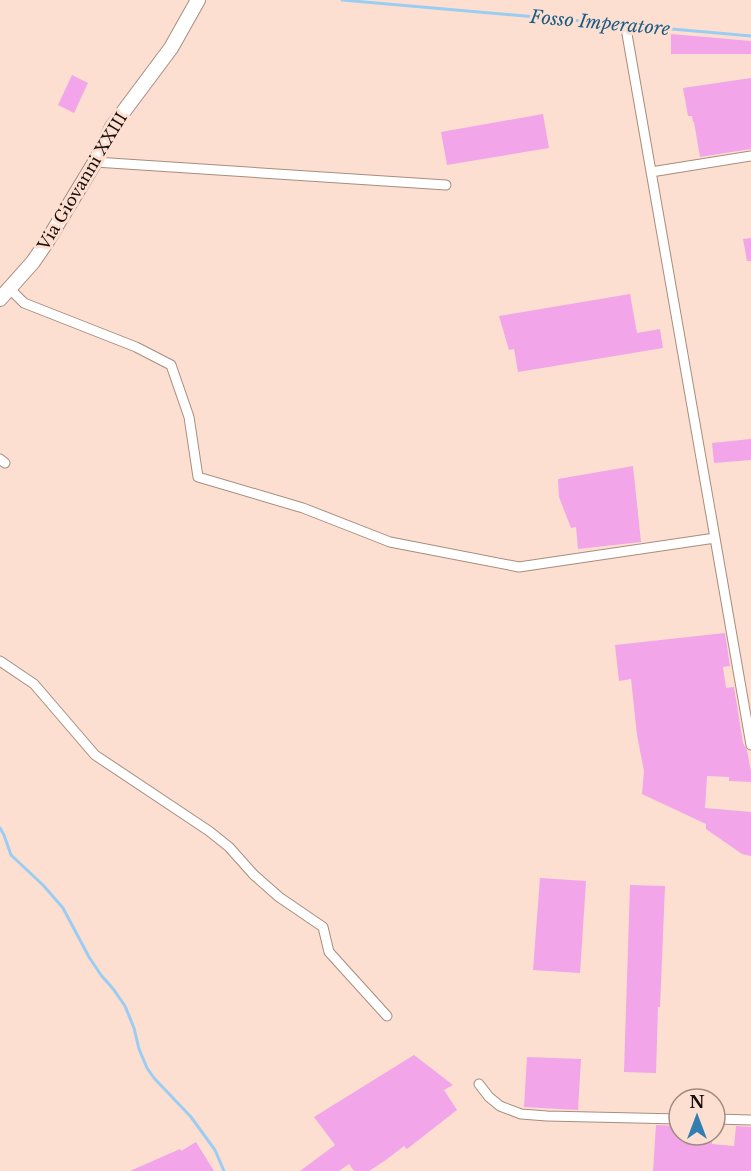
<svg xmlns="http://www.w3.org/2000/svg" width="751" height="1171" font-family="'Libre Baskerville',serif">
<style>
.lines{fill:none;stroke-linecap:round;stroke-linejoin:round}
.stream{stroke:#9bcdf3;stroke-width:3}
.building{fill:#f2a5e8}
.street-casing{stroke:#a78d7e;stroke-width:11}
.secondary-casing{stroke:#a78d7e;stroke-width:16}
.street{stroke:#fff;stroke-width:9}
.secondary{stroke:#fff;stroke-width:14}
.labels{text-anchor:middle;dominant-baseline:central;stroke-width:6;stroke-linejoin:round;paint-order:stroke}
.street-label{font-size:16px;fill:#170e09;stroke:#fcdfd0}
.water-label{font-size:18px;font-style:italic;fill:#1b5c85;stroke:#fcdfd0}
</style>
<rect width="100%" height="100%" fill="#fcdfd0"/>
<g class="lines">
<path class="stream" d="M342,0L751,36
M0,828L4,835L11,855L43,885L63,908L89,957L101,975L114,990L125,1006L134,1028L139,1049L147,1068L154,1078L191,1117L215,1150L224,1171"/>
</g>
<path class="building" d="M671,34L751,41V54H671Z
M72,75L88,83L74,113L58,105Z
M751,78V149L700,157L694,122H693L692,116H688L683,88Z
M543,114L549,148L447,165L441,132Z
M751,238V261H747L743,239Z
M630,294L637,333L660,329L663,348L518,372L514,349L509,350L499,316Z
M751,439V460L714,463L712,443Z
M633,466L641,542L578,549L576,527L571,528L559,497L558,479Z
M725,633L730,666L723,667L726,688L734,687L743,743L747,750L751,772V782L729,781V777L707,776L705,808L751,812V856L742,854L706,829V824L642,794L644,771L637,735L631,679L619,681L615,645Z
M540,878L586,881L580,973L533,970Z
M630,885L665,886L660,1007H658L656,1073L624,1072Z
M414,1055L453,1085L444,1090L457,1110L407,1149L404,1146L386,1160L369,1171H354L349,1164L339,1171H300L335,1145L314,1117Z
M527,1057L581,1059L578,1110L524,1107Z
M656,1125L679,1126V1135H712V1144L734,1146L736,1126L751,1127V1171H653Z
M196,1142L214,1171H130L180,1149L181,1151Z"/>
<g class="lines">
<g class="street-casing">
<path id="street" d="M627,34L715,538
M95,162L446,185
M651,172L751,156
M10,289L24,303L136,347L171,365L189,417L198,477L303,508L390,542L519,567L715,538L751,745
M0,459L5,463
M0,661L34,684L95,755L209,831L229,847L254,875L279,897L323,927L329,952L387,1016
M479,1084L489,1097L500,1106L521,1114L547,1116L679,1119
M715,1119L751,1120"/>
</g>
<g class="secondary-casing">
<path id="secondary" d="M0,299L33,262L46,243L95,162L112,127L171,48L198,0"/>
</g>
<use href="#street" class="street"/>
<use href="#secondary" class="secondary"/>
</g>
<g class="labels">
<g class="street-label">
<text transform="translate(82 181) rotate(-59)">Via Giovanni XXIII</text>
</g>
<g class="water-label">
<text transform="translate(600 23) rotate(5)">Fosso Imperatore</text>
</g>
</g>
<g transform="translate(697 1117)"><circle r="28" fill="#fcdfd0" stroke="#a08b80" stroke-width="1.5"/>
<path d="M0-4.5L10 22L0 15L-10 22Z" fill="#337eb1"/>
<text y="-9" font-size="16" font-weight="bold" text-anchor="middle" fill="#170e09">N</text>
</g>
</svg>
